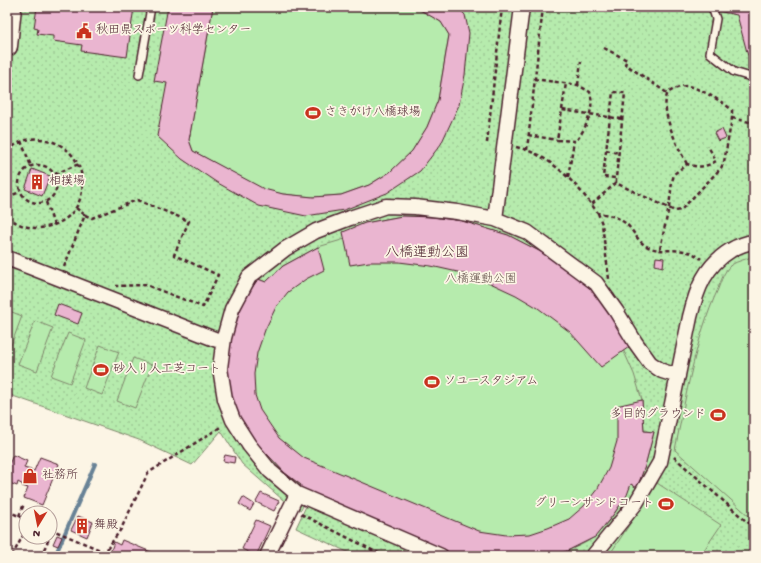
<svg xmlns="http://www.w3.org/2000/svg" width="761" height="563" font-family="'Gochi Hand','Klee One',sans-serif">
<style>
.green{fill:url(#green-dots);stroke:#80856c}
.pitch{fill:#b6ebad;stroke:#80856c}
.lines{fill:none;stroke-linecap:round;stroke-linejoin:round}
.stream{stroke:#688296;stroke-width:4}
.building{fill:#eab5d0;stroke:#4a1f2b}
.lane-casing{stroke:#4a1f2b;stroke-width:10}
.street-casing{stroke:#4a1f2b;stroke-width:17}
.secondary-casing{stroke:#4a1f2b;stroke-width:23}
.path{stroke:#4a1f2b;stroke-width:2.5;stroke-dasharray:4 3;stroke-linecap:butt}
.lane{stroke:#fcf5e5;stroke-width:7}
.street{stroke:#fcf5e5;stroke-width:14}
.secondary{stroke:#fcf5e5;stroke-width:20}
.labels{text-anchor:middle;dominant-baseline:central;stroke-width:3.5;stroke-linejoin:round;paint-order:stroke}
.poi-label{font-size:12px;fill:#4a1f2b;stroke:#fcf5e5;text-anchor:start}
.park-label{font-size:12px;fill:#65524c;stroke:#fcf5e5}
.quarter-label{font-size:14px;fill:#4a1f2b;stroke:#fcf5e5}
</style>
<defs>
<pattern id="green-dots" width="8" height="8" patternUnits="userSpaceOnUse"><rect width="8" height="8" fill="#b6ebad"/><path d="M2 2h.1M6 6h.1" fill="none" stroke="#9ec995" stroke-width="1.8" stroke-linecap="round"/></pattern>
</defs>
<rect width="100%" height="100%" fill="#fcf5e5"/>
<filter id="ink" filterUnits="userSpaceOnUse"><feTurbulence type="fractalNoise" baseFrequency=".025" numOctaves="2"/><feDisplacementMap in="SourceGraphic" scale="8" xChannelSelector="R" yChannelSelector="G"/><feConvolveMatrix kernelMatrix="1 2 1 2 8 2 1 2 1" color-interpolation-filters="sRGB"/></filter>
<g filter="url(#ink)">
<path class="green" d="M7,7H754V556H432L305,502L301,510L283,500L242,464L221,431L192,465L139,440L7,394Z
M307,504L428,556H356L296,528Z"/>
<path class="pitch" d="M213,7H415L441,22L449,35L438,100L427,127L412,151L390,172L369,185L341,195L313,197L283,194L264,190L193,151L189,140Z
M402,216L433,217L462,221L508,235L543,253L573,274L599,296L634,374L642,400L644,431L654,432L645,466L637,488L631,484C623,503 610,522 595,536C587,544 564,552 553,556H452L300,490L301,485L285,473L252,438L228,373L227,359L231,338L243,301L258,279L266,282L283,266L318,247L345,239L365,223Z
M754,256V519L749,516L675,450C686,396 695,340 718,289C721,281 724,271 731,265C737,261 747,259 754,256Z
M7,310L22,316L7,356Z
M35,321L53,328L37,371L18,364Z
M68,333L86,340L70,383L51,376Z
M100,345L119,352L102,395L84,388Z
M133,358L152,365L135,408L117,401Z
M657,483L721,525L700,556H600L604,551L610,554Z"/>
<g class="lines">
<path class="stream" d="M55,556L95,464"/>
</g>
<path class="building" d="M37,7H134L127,57L81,51L82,45L53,41V36L37,34L38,29L34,28Z
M168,7H213L189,140L193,151L264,189L283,194L313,197L341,195L369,185L390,172L412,151L427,127L438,100L449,35L441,22L415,7H458L465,15L469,33L465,75L459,105L441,144L420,171L387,193L344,210L306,216L259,206L216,182L182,159L157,136L167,83L154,81Z
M718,7H754V70H748V56L737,15L717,11Z
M722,129L726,138L718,141L714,133Z
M32,169L50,176L42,196L25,189Z
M402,216L433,217L462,221L508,235L543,253L573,274L599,296L615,319L629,347L601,367L570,332L538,308L516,295L486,281L462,273L431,266L399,262H369L350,265L343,232L365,223Z
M318,247L324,270L306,279L288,292L276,307L265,330L257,353L254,374L255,395L260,410L279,438L304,458L479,531L506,535L530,534L548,528L569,519L584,506L598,488L609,468L617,441V416L616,406L642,400L644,431L654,432L645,466L637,488L631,484L627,495L613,515L595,537L567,551L553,556H452L300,490L301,485L285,473L268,455L252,438L241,421L234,406L229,389L227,359L231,338L243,301L258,279L266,282L283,266Z
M656,257L664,258L663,267L655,265Z
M58,304L82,313L78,324L54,315Z
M13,455L27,461L24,468L34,471L40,457L59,464L42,505L24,498L28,488L22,486L23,485L18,482L17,486L7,482V469Z
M225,455L235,457L234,463L223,461Z
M261,493L279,501L274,511L256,502Z
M243,497L254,504L250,511L239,504Z
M78,516L93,522L87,537L71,530Z
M256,520L270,526L256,556L242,549Z
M57,535L62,537L58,546L53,544Z
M122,540L156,554L155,556H109L114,542L120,545Z"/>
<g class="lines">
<g class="lane-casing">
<path id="lane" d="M712,7L716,19L710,53L734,72L754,78
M139,75L151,7"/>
</g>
<g class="street-casing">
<path id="street" d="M495,219L522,7
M7,258L217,340L224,338
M267,556L297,494
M441,556L297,494L270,471L249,445L233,420L225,399L220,368L224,338L232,309L249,277L285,249L316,231L350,218L386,206L415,207L457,212L495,219L527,232L596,283L616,311L635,342L650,363L662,371L678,376
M593,556L636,503L660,462L690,317C697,288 705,266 731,250C738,246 745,243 754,242"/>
</g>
<g class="secondary-casing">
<path id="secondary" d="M7,46L11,7"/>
</g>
<path class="path" d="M585,8L586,7
M604,48L627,60L625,64L667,93
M534,79L578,85L590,92C595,108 586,129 576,141L557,140L562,110L622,119
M578,85L581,61
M562,110L566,83
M732,118L754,123
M528,135L557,140
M21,141L31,166
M487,143L502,7
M516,147C552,155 577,185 598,213C612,215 622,218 631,229C636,236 640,243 648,247C666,255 684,244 701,259
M527,150L543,7
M606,150L619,153
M7,151C16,143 29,137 40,139C93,144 98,217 46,227C33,230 16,226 7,215
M19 184a19 19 0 1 1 38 0a19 19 0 1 1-38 0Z
M55,174L79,164
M568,177L574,141
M616,183V178L625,93L613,92L603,177L616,178
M7,197L20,192
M46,202L54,225
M592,204L616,183L675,211L681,210L721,168L724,162L732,118V110C723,102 697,86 686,86C682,86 677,88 674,89C671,91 668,92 667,95C660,112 679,150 687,164
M76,208L85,215
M598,213L602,224L609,279
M660,249L669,207L672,182L674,174L687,164C699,168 706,167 716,161L708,146
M64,267L85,215L92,218L137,200L189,221L174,255L218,275L203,307L146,285L116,286
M674,457L747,522L754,525
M7,511L26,519
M301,514L384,556
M19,516L24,504
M50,529L105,552L121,529L148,473L222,426
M12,556L26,530
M41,556L53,530"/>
<use href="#lane" class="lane"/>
<use href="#street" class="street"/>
<use href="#secondary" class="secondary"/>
</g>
</g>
<defs>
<g id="civic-bare" transform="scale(1.2)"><path d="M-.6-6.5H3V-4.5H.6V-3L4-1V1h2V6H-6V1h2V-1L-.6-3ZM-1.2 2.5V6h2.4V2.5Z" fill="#c8321e" stroke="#fcf5e5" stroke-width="2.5" paint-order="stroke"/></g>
<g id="stadium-bare" transform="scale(1.2)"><path d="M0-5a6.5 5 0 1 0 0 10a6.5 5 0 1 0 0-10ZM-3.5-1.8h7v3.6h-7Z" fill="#c8321e" stroke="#fcf5e5" stroke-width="2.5" paint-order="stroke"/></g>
<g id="building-bare" transform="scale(1.2)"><path d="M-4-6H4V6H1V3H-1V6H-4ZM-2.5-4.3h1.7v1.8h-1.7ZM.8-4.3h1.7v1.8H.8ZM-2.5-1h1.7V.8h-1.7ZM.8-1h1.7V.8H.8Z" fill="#c8321e" stroke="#fcf5e5" stroke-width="2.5" paint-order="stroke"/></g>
<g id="shop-bare" transform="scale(1.2)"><path d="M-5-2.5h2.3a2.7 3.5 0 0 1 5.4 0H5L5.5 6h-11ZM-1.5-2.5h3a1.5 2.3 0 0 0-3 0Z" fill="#c8321e" stroke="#fcf5e5" stroke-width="2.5" paint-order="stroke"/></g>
</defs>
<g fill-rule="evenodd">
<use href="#civic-bare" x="84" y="31"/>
<use href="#stadium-bare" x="313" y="113"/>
<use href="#building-bare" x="37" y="182"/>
<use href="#stadium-bare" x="101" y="370"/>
<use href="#stadium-bare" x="432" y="382"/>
<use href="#stadium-bare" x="718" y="415"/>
<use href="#shop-bare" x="30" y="476"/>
<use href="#stadium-bare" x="666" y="504"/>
<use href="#building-bare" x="82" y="526"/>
</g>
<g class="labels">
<g class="poi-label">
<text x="96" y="31">秋田県スポーツ科学センター</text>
<text x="325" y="113">さきがけ八橋球場</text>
<text x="49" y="182">相撲場</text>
<text x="113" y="370">砂入り人工芝コート</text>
<text x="444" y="382">ソユースタジアム</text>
<text x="706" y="415" text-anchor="end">多目的グラウンド</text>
<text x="42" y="476">社務所</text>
<text x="654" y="504" text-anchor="end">グリーンサンドコート</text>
<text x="94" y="526">舞殿</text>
</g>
<g class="park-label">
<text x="481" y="280">八橋運動公園</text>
</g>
<g class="quarter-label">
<text x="427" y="253">八橋運動公園</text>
</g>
</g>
<rect width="761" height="563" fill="none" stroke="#fcf5e5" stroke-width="24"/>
<rect x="12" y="12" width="737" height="539" fill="none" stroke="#4a1f2b" stroke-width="1.5" filter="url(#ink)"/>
<g transform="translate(38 525) rotate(190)"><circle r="19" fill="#fcf5e5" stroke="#b59f9b"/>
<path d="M0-3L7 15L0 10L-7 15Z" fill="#c8321e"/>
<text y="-6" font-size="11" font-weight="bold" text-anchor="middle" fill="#4a1f2b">N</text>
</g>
</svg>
